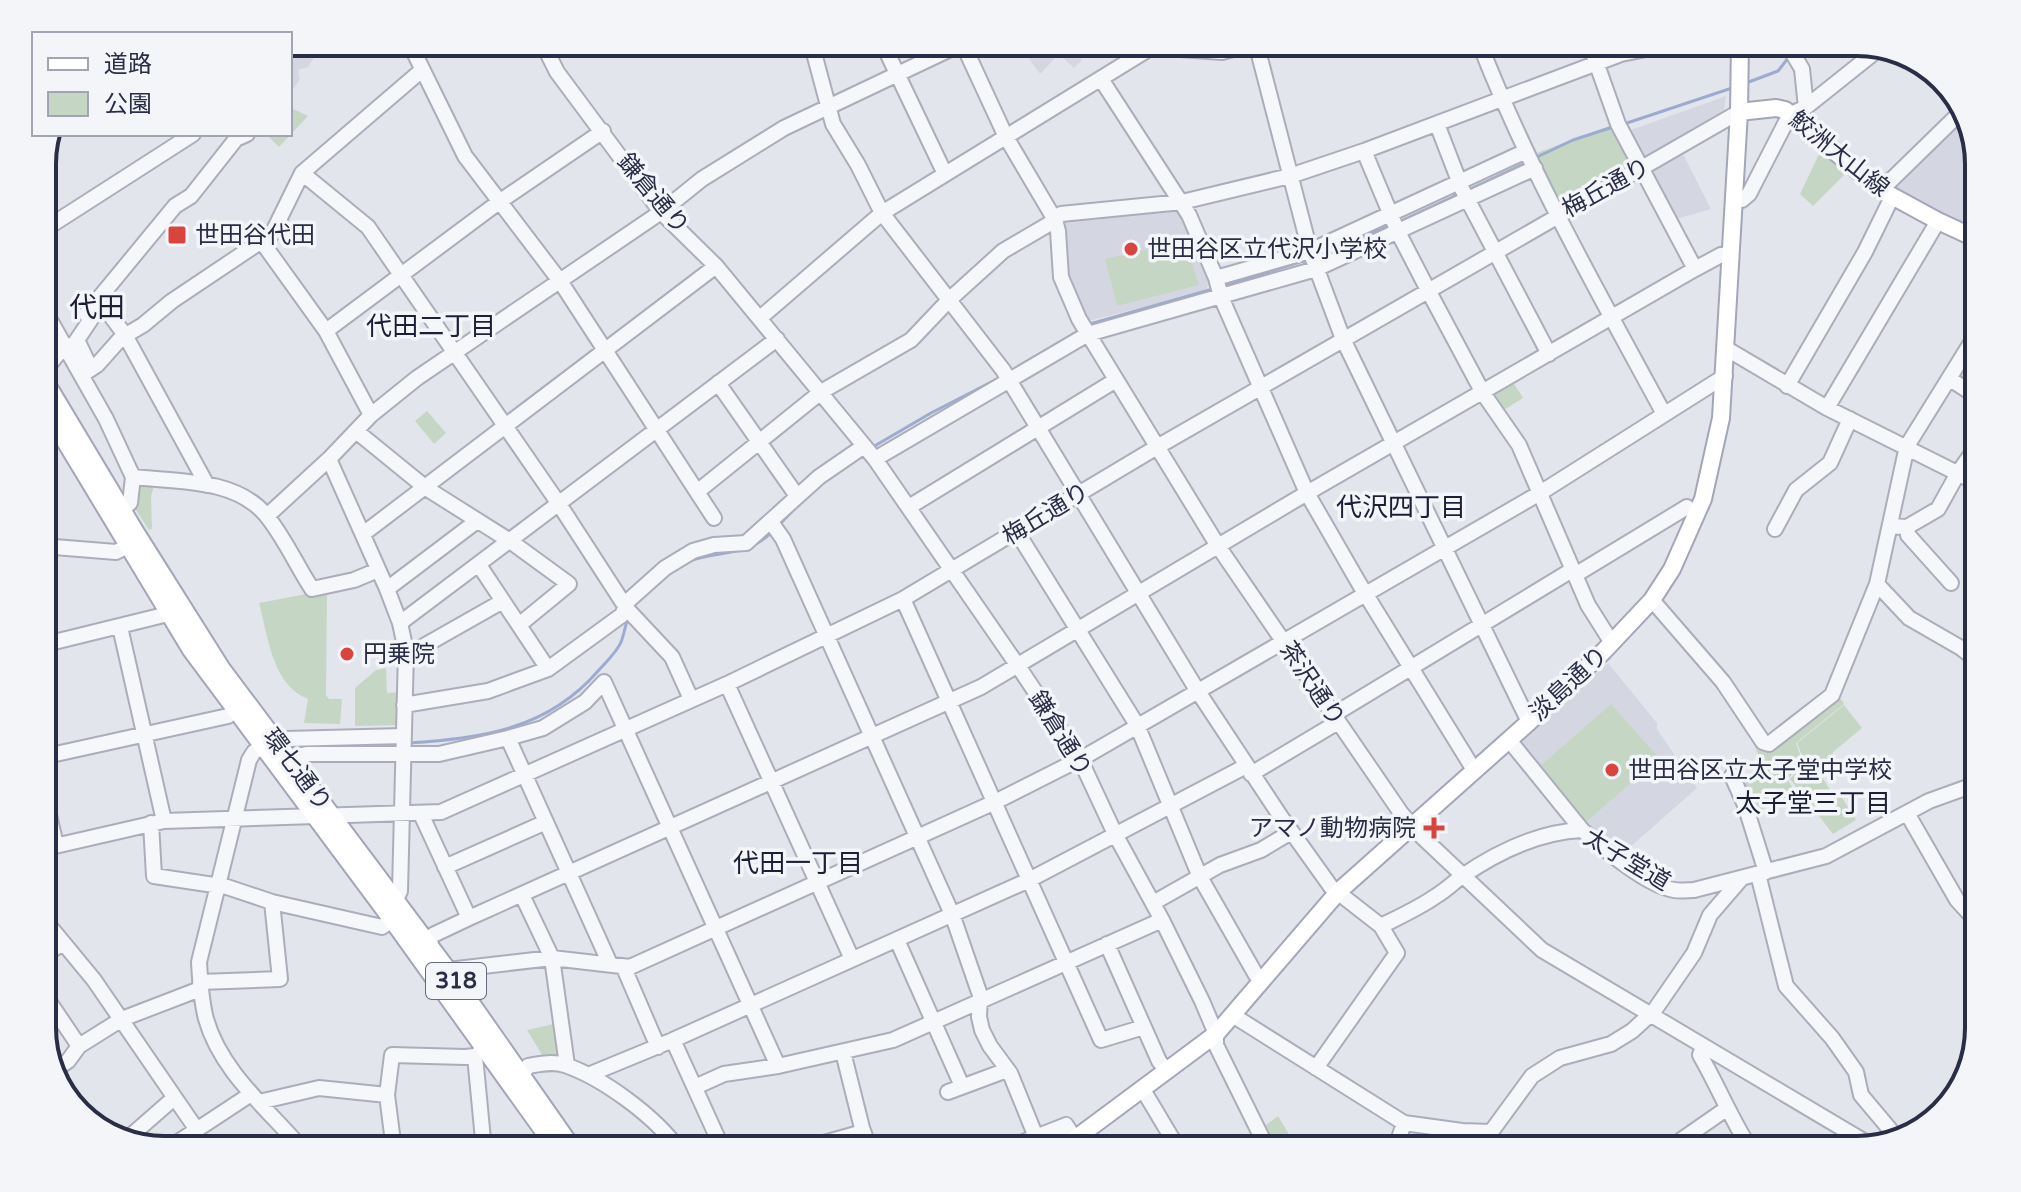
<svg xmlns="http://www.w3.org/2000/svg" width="2021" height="1192" font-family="'Varela Round','Noto Sans JP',sans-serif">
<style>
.built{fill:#d4d7e2}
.green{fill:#c5d7c4}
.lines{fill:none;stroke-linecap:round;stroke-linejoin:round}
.stream{stroke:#9cabcf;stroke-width:3}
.minor-casing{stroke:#abaeba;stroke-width:18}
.major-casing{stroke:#a1a6b9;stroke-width:20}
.minor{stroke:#f6f7fa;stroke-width:14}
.major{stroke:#fff;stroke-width:16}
.poi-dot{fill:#da443f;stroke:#f3f5f9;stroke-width:3}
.labels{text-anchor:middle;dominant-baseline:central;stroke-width:7;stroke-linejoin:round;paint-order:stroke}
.shield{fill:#f3f5f9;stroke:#666a7c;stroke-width:2}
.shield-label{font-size:22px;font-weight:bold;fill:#292e46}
.street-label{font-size:24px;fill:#292e46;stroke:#f3f5f9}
.poi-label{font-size:24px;fill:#292e46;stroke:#f3f5f9;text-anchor:start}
.neighbourhood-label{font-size:26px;fill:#1b2037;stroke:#f3f5f9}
.quarter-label{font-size:28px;fill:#1b2037;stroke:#f3f5f9}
.rim{fill:none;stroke:#292e46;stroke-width:4}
</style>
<rect width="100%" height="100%" fill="#e3e5ec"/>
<path class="built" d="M290,42H324L308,67L298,70L300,79L290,94Z
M1017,42H1086L1090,48L1080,55L1082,60L1074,68L1059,54L1040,74Z
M1726,96L1724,110L1645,157H1641L1628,131Z
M1965,113L1979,156V230L1940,217L1891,189Z
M1683,154L1711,209L1673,220L1651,180L1653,171Z
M1175,208L1180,211L1210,285L1207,286L1208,291L1088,321L1068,277L1064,221L1067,218Z
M1608,663L1657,723V729L1697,788L1620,856L1585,828L1519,743Z"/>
<path class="green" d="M291,108L308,116L279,147L266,134H290Z
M1612,125L1630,160L1629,164L1561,201L1556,200L1534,154Z
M1822,148L1849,170L1813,206L1800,194Z
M1185,241L1199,285L1117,306L1105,259Z
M1979,339V394L1956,377Z
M1513,382L1523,398L1499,413L1490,399L1492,390Z
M427,411L446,433L434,444L415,421Z
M155,483L151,496L152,529L149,530L134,507L139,484Z
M327,590L326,695L329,699H342L340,724L304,723L308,699C272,685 268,636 259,603Z
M386,668L387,693L402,692L401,725L355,726V688L376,670Z
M1833,697L1842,700L1844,704L1796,743L1803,763L1787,779L1796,793L1752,814L1741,785L1765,772L1755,747Z
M1611,704L1659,758L1585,823L1540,766Z
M1844,705L1862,728L1833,752V758L1817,769L1835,798L1841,796L1856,820L1833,834L1790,779L1805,763L1797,743Z
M558,1023L562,1056L549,1058L548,1054L542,1055L527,1030Z
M1278,1116L1290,1136L1270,1149L1262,1128Z"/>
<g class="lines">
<path class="stream" d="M1746,83L1778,71L1789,57
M1624,124L1735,87
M1535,158L1573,140L1613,127
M1466,191L1528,162
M1401,221L1459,194
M1316,257L1390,225
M1225,286L1309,259
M1090,324L1213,289
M1011,371L1080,330
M871,448L931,413L1001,377
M779,525L802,501
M686,562C719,550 746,557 771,533
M408,743C482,738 547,730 598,671C606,662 617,652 621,642C624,635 625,626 628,618"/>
<g class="minor-casing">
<path id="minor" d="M409,42L465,156L560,281L714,518
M542,42L557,72L661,212L716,266L875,459L1018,666L1080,759L1115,834L1162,920L1202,1001L1216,1034V1045L1268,1150
M811,42L833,124L858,165L882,213L1003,370L1197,690L1281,817L1331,887L1381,926L1397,953L1316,1068
M882,42L945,174
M962,42L1006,137L1055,220L1058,231L1061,277L1079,319L1218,546L1401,813L1418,833L1542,950L1872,1146
M1479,42C1529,171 1598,292 1664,414
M1589,42L1618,124L1695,269
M1256,43L1310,251L1343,339L1529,722
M1152,47L1222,52L1259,42
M1101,79L1189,215L1216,278L1221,297L1307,493L1360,585L1474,770
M1806,107L1880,48
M1437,124L1462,189L1549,354
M1364,151L1398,232L1428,290L1483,393L1519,445L1588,605L1612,643
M302,173L368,227L559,504L627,609L672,657L691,699
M1881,190L1964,109
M1733,200H1742L1749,194L1787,120L1791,114L1806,107L1802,69L1786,42
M42,231L193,134
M262,242L326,331L371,415
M1216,278L1310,251L1526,151
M42,306L106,419L133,477L130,503L122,509
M86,314L175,206L191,196L236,139L247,134
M760,318L882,213L1152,47L1150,42
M326,331L499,202L603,131
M79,344L89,365
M1727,349L1827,408L1979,484
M42,374L58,354L75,343L95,313L99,310L108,312L125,335L207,485
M82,375L97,365L121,338L143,325L172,301L272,234L302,173L422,70
M1950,379L1979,398
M718,383L797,496
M1787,386L1865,252L1892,197
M1827,408L1938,221
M356,431L426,488L510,541L569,584L519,625
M329,459L387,589L400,623L406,651L400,891L396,900
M875,459L1088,334L1316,269L1535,168
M133,477C177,482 235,478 266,515C284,537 297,566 312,589L354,580L378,570
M697,492L821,392L911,340L949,300L1003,251L1049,224L1061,214L1182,202L1290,176L1364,151L1621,54L1681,42
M909,507L1116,380
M267,516L329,459L371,415L417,378L661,212L702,179L784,128L963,43
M771,522L783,539L952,914L980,995L979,1017L982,1030L990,1046L1010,1073L1036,1137
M1891,526L1907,527L1938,509L1958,473L1979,443
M1907,527L1908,535L1951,583
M1775,529L1796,490L1830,463L1850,419
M1017,532L1137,725L1200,877L1256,975L1262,981
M363,534L716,266
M42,546L116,552L128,546
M479,565L548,669
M1575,575L1687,507
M1877,584L1909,618L1961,648L1979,662
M387,589L477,521
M903,599L1101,1040L1144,1027
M1652,600L1723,682L1763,742L1769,744L1832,695L1877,584L1907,446L1979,330
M400,623L777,339
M120,627L164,821
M42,645L168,614
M406,656L503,601
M727,684L852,959
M404,705L488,691L548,669L622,615L628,601L665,568L693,551L714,545L746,543L819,477L864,446
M1333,715L1572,570
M508,738L610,964
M1509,740L1582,830
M277,743L285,739L404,736
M262,747L254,752L249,760L199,962C200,981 201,1000 206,1019C221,1072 269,1110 303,1150
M42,757L228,716L235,710
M287,758L308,754H439L508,738L543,728L585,702L604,682L778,1066
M1251,774L1338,722
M1732,776L1745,805L1766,872
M42,785L56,845
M1907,813L1957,900L1979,924
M421,814L469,918
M151,823L154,876L227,887L272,902L382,927L392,920
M42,849L164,821L441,812L727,684L903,599L1157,447L1739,112
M445,867L546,822
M1758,874L1786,986L1832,1038L1856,1072L1861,1095L1898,1139
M522,895L552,958L567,1065
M1153,903L1220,865L1261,850L1291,832
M42,917L94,980L197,1130
M1381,926C1399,917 1419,908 1436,896C1445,891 1453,883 1461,877C1497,852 1539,832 1582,830C1604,849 1646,885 1674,890C1680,891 1688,890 1694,890L1826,856L1929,801L1979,783
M897,940L962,1086
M429,944L433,935L469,918L981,687L1307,493L1695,269L1721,255L1731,254
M1107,944L1159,1061L1166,1070
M42,956L63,943
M624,968L658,1047
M448,970L552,958L630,967L995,802L1086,756L1540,493L1725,376
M200,982L280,979L272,902
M42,991L79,1046
M1234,1016L1404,1123L1462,1131L1491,1132L1532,1076L1560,1058L1611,1044L1632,1031L1654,1011L1694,953L1710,915L1741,879
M673,1040L723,1150
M1703,1047L1700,1055C1718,1086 1731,1119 1751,1150
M843,1052L862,1128L870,1150
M475,1056L484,1150
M53,1071L68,1061L79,1046L122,1019L200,989
M522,1075L528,1066C539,1064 553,1061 565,1065C603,1078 656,1117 679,1150
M588,1075L673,1040L1029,880L1246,766
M55,1077L66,1097
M695,1087L724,1074L778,1066L893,1040L1162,920
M1142,1088L1179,1150
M948,1092L1007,1070
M259,1102L319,1088L387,1095
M126,1140L174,1098
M166,1150L251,1094
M394,1150L387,1095L392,1055L465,1057L475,1056L485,1049
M799,1150L863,1132
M1003,1150L1066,1125L1082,1150
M1395,1150L1404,1123
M1667,1150L1726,1109"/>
</g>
<g class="major-casing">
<path id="major" d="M1739,112L1776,108L1785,110L1881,190L1938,221L1979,240
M42,376L135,531L222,669L448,970L574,1150
M42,403L191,650L392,920L557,1150
M1060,1150L1216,1034L1338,892L1529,722L1603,652L1652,600L1672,569L1703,499L1721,418L1739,112L1740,42"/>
</g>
<use href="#minor" class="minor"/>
<use href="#major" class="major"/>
</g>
<g class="poi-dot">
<rect x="167" y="225" width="20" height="20" rx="4"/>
<circle cx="1131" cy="249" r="8"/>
<circle cx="347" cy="654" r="8"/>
<circle cx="1612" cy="770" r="8"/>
<path d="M1430 816h8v8h8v8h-8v8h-8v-8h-8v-8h8z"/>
</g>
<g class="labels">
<rect class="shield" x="426" y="963" width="60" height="36" rx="6"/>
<g class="shield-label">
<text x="456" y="981">318</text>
</g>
<g class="street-label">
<text transform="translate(1839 154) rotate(39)">鮫洲大山線</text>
<text transform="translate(1606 188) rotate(-29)">梅丘通り</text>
<text transform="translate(653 194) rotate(50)">鎌倉通り</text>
<text transform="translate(1046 514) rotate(-31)">梅丘通り</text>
<text transform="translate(1312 684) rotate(56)">茶沢通り</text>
<text transform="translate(1569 684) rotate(-43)">淡島通り</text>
<text transform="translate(1060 734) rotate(58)">鎌倉通り</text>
<text transform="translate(297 770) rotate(53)">環七通り</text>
<text transform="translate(1627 860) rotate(31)">太子堂道</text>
</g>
<g class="poi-label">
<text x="195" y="235">世田谷代田</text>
<text x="1147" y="249">世田谷区立代沢小学校</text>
<text x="363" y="654">円乗院</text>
<text x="1628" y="770">世田谷区立太子堂中学校</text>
<text x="1416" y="828" text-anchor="end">アマノ動物病院</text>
</g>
<g class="neighbourhood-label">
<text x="431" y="326">代田二丁目</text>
<text x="1401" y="507">代沢四丁目</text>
<text x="1813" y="803">太子堂三丁目</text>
<text x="798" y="863">代田一丁目</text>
</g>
<g class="quarter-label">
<text x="97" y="308">代田</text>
</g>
</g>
<path d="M0 0H2021V1192H0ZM164 56H1857A108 108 0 0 1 1965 164V1028A108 108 0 0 1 1857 1136H164A108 108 0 0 1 56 1028V164A108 108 0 0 1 164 56Z" fill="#f3f5f9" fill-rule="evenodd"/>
<path class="rim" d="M164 56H1857A108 108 0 0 1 1965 164V1028A108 108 0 0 1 1857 1136H164A108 108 0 0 1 56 1028V164A108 108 0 0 1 164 56Z"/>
<rect x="32" y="32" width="260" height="104" fill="#f3f5f9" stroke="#a2a5b1" stroke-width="2"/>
<rect x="48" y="58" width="40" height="12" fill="#ffffff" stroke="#a2a5b1" stroke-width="2"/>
<text x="104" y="72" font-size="24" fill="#292e46">道路</text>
<rect x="48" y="92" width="40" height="24" fill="#c5d7c4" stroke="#a2a5b1" stroke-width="2"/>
<text x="104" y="112" font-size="24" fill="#292e46">公園</text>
</svg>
